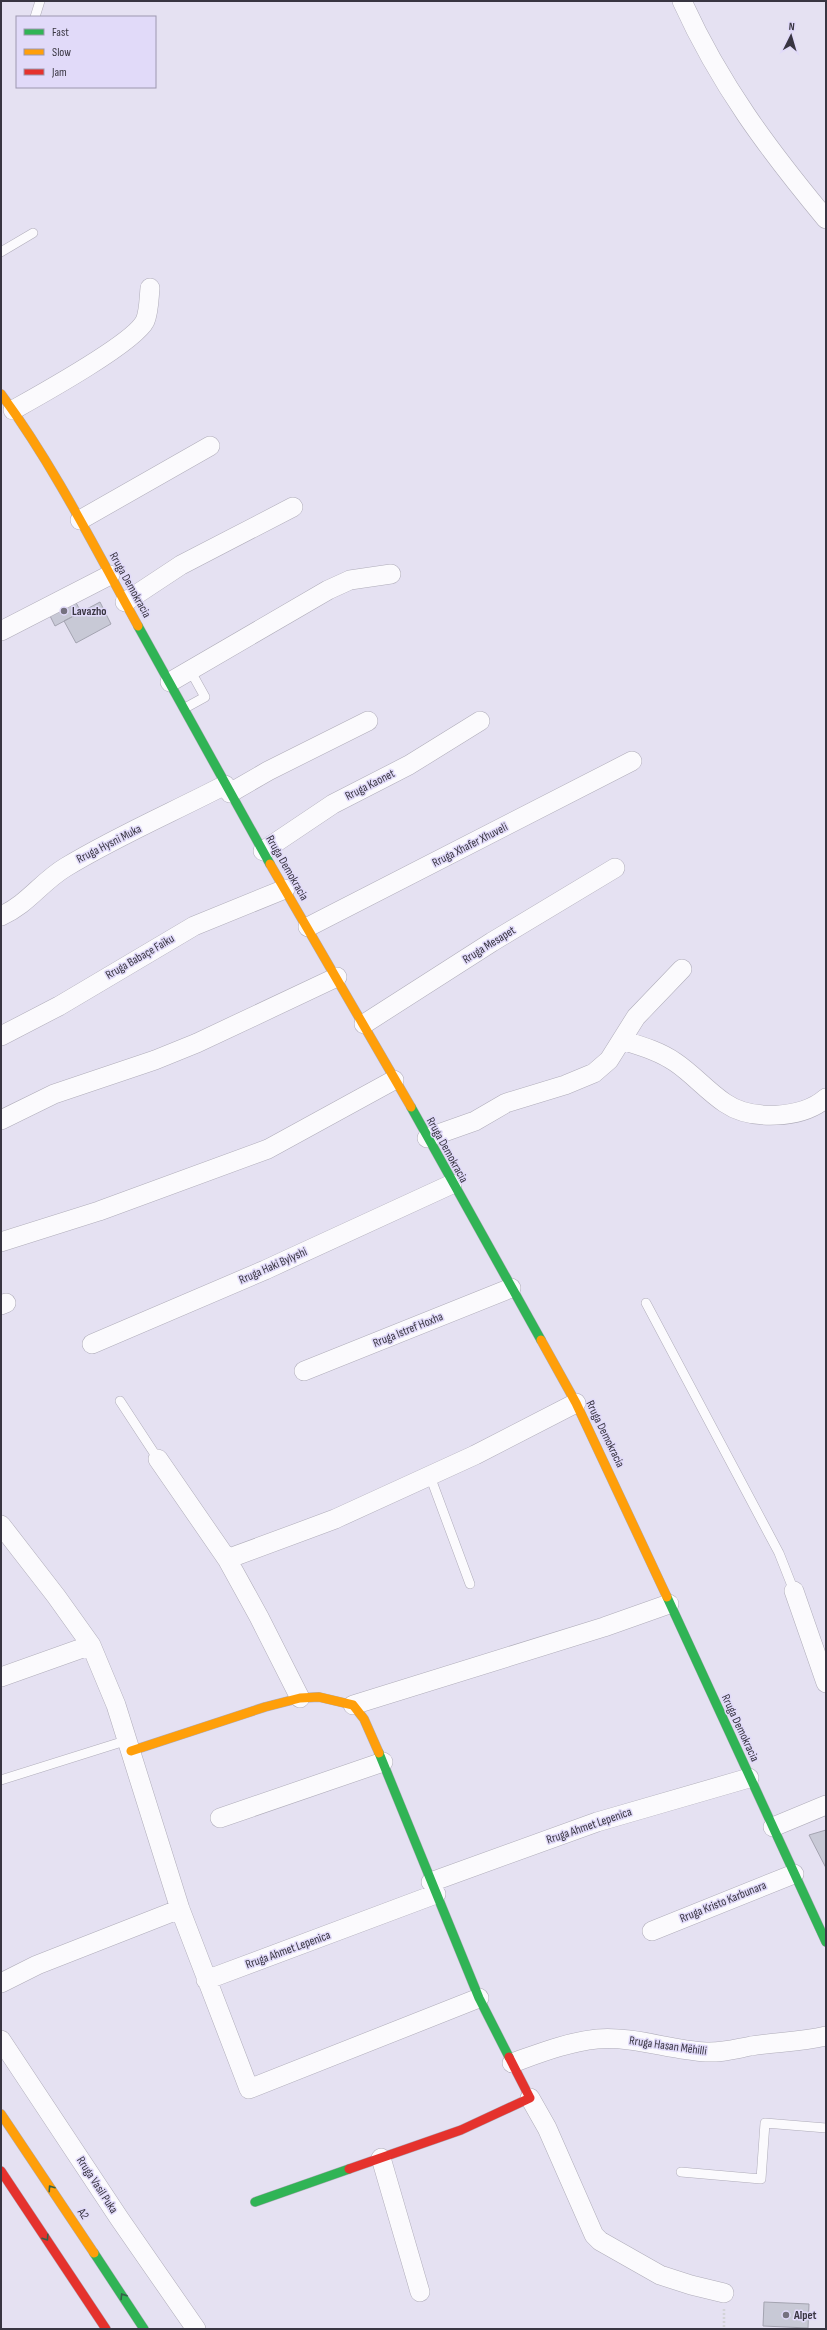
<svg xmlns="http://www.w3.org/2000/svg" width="827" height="2330" font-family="'Sofia Sans Condensed',sans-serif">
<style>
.building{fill:#c8c9d6;stroke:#a4a4b1}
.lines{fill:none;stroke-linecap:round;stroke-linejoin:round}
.lane-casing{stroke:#afacb9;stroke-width:10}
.street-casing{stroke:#afacb9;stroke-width:20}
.fast-casing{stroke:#afacb9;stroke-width:10}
.slow-casing{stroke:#afacb9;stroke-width:10}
.jam-casing{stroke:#afacb9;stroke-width:10}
.path{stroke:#d3d3d7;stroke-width:2.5;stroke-dasharray:2 2;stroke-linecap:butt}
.lane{stroke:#fbfafd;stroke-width:9}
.street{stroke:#fbfafd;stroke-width:19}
.fast{stroke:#30b455;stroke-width:9}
.slow{stroke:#ff9f0a;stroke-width:9}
.jam{stroke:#e5322d;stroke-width:9}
.oneway{stroke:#356148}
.poi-dot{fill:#75717f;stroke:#e1daf9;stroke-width:1.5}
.labels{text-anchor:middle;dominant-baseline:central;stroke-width:3;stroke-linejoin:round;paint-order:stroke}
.street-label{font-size:12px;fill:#383541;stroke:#e1daf9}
.poi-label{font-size:12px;font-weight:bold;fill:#383541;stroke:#e1daf9;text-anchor:start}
</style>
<rect width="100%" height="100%" fill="#e5e1f2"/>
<path class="building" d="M73,597L81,612L55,626L47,610Z
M100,602L111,624L76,643L64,621Z
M826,1830V1868L809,1835Z
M764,2302L809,2304L808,2328L763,2326Z"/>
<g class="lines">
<g class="lane-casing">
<path id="lane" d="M35,17L40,1
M1,252L33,233
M185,708L205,697L190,670
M646,1303L779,1553L794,1591
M120,1401L158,1459
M430,1476L470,1584
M1,1780L128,1740
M681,2172L761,2179L765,2123L826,2128"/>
</g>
<g class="street-casing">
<path id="street" d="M682,1C720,85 768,149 826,219
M13,410C38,396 134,343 145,321C149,312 149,298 150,288
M80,520L210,446
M125,602L181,565L293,507
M1,631L110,575
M170,682L328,590L350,580L391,574
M230,793L268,771L368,721
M263,851L333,804L409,765L480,721
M1,916C28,904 41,882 66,867C117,836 173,812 225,785
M308,927L632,761
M364,1024L492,942L615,868
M1,1036L59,1006L194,926L285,889
M622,1040C641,1046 659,1051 675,1062C693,1074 707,1091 725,1103C751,1121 802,1119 826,1098
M1,1120L54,1094L155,1060L197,1043L337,977
M427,1138L475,1121L506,1103L565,1085L594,1073L609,1060L636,1017L682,969
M1,1242L99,1211L268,1149L394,1080
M1,1305L6,1303
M92,1344L265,1270L452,1184
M304,1371L511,1288
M158,1459L227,1559L259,1617L300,1698
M1,1525L56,1596L91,1645L116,1705L180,1909L249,2089L479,1998
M227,1559L335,1519L475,1455L576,1403
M794,1591L826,1683
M1,1677L91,1645
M353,1705L604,1627L669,1604
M220,1818L383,1762
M773,1827L826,1805
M431,1882L597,1822L749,1778
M652,1931L794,1874
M206,1980L436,1894
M1,1983L37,1965L180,1909
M1,2040L119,2218L196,2329
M512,2063C540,2053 568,2042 597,2039C634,2036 670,2050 706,2052C722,2053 735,2049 751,2046C776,2042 801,2042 826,2036
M530,2098L547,2128L594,2235L600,2241L660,2275L691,2285L724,2293
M381,2158L420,2292"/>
</g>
<g class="fast-casing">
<path id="fast" d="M138,626L270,864
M411,1107L541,1340
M667,1597L826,1942
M379,1753L479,1998L509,2057
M255,2202L349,2169
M94,2253L144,2329"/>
</g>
<g class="slow-casing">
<path id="slow" d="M1,394C54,466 95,548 138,626
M270,864L411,1107
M541,1340L576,1403L667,1597
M131,1751L265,1707L300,1698L319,1697L353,1705L364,1719L379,1753
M1,2114L94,2253"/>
</g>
<g class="jam-casing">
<path id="jam" d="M349,2169L461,2130L530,2098L509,2057
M1,2171L106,2329"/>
</g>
<path class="path" d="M724,2309V2329"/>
<use href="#lane" class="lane"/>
<use href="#street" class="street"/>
<use href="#fast" class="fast"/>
<use href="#slow" class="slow"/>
<use href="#jam" class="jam"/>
</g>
<defs><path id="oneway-chevron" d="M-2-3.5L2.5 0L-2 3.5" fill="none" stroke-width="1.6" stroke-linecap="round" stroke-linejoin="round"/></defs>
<g class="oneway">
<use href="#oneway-chevron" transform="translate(51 2188) rotate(-124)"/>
<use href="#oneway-chevron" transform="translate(46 2238) rotate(56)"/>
<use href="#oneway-chevron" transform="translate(123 2296) rotate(-122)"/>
</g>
<g class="poi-dot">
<circle cx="64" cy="611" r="4"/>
<circle cx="786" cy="2315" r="4"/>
</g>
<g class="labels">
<g class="street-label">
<text transform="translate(130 585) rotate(61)">Rruga Demokracia</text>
<text transform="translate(370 785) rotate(-27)">Rruga Kaonet</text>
<text transform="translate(109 844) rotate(-27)">Rruga Hysni Muka</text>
<text transform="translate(470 845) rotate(-27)">Rruga Xhafer Xhuveli</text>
<text transform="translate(287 868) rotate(60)">Rruga Demokracia</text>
<text transform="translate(489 945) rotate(-32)">Rruga Mesapet</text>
<text transform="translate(140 957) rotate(-30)">Rruga Babaçe Faiku</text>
<text transform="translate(447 1150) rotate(61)">Rruga Demokracia</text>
<text transform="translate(273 1266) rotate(-24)">Rruga Haki Bylyshi</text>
<text transform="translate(408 1330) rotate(-22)">Rruga Istref Hoxha</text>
<text transform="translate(605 1434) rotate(64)">Rruga Demokracia</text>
<text transform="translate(740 1728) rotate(65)">Rruga Demokracia</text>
<text transform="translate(589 1826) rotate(-19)">Rruga Ahmet Lepenica</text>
<text transform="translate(723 1902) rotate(-22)">Rruga Kristo Karbunara</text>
<text transform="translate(288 1950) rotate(-20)">Rruga Ahmet Lepenica</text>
<text transform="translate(668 2046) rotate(8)">Rruga Hasan Mëhilli</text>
<text transform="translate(97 2185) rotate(57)">Rruga Vasil Puka</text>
<text transform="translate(83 2214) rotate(56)">A2</text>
</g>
<g class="poi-label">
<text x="72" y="611">Lavazho</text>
<text x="794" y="2315">Alpet</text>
</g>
</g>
<rect width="827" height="2330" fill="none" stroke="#383541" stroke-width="4"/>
<rect x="16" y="16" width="140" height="72" fill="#e1daf9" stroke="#9d98af"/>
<rect x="24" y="29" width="20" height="6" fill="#30b455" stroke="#9d98af"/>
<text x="52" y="36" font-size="12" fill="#383541">Fast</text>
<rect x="24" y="49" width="20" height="6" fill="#ff9f0a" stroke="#9d98af"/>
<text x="52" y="56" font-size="12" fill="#383541">Slow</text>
<rect x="24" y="69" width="20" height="6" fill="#e5322d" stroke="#9d98af"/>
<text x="52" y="76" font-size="12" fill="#383541">Jam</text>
<g transform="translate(791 36) rotate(5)" stroke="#e1daf9" stroke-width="3" paint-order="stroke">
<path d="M0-3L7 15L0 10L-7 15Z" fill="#383541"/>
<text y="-6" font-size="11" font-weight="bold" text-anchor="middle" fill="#383541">N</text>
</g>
</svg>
